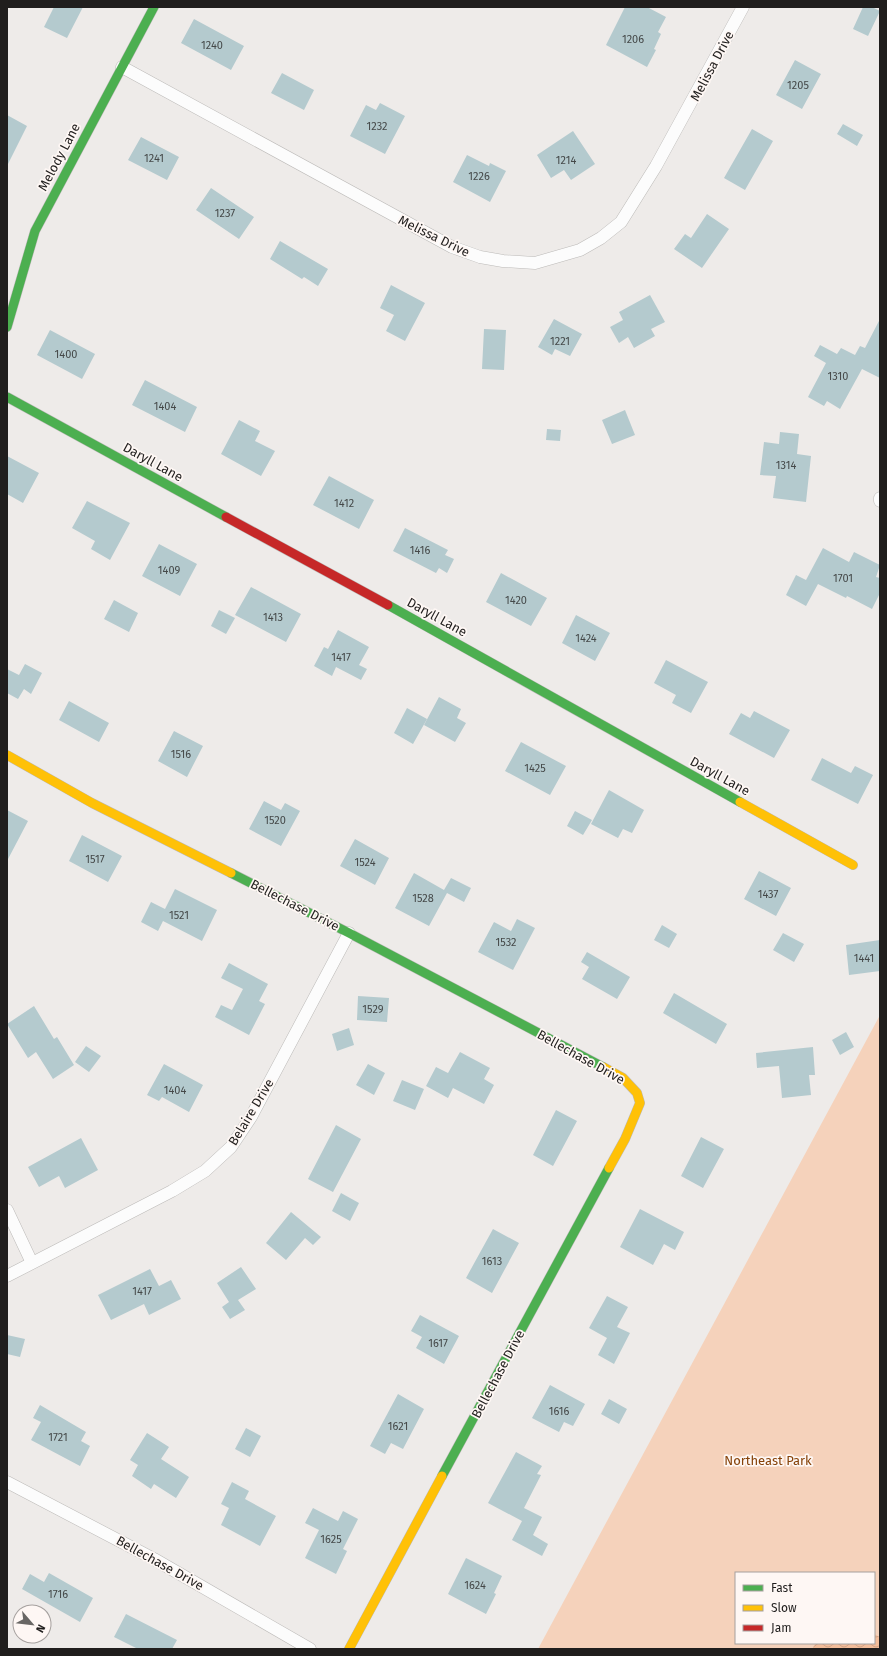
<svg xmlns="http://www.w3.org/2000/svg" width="887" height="1656" font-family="'Fira Sans',sans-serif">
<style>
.park{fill:#f5d2bb;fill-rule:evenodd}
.water{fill:url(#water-waves)}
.building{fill:#b4cace}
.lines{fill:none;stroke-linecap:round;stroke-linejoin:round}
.street-casing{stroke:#bcbab8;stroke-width:13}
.fast-casing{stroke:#bcbab8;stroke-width:10}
.slow-casing{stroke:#bcbab8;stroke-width:10}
.jam-casing{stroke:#bcbab8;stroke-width:10}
.street{stroke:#fcfcfc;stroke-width:12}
.fast{stroke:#4caf50;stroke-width:9}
.slow{stroke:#ffc107;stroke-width:9}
.jam{stroke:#c62828;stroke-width:9}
.labels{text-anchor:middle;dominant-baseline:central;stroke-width:3.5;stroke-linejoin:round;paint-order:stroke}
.number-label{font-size:11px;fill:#454949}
.street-label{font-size:13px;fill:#201e1d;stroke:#fef7f4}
.park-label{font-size:13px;fill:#864208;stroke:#fef7f4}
</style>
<defs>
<pattern id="water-waves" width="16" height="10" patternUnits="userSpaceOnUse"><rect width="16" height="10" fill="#f3bd9a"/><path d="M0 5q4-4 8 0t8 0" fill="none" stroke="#d0a284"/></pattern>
</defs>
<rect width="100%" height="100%" fill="#eeebe9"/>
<path class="park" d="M880,1015V1649H538L873,1028ZM736,1573H874V1643H736Z"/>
<path class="water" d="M874,1634L880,1637V1649H812L816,1643H874Z"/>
<path class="building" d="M54,7H83L67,38L44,27Z
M625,7H647L666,17L658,32L661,34L654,49L656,50L647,67L606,45Z
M863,7H872L880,11L868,36L853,29Z
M194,19L244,46L231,70L181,43Z
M795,60L821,74L802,109L776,95Z
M282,73L314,90L304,110L271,93Z
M380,103L405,116L385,154L350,136L366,105L376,110Z
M7,115L27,126L7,166Z
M843,124L863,135L857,146L837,134Z
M752,129L773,141L745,190L724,178Z
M573,131L595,164L571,180L564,170L551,178L537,155Z
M141,137L179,157L167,180L128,160Z
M467,155L489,166L490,163L506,171L490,202L453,182Z
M211,188L254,217L239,239L196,210Z
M707,214L729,229L702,268L674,249L685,234L691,238Z
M280,241L328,269L318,286L304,277L302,279L270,259Z
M391,285L425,303L405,341L386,331L394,315L380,308Z
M650,295L665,322L651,329L655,336L634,348L628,337L619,343L610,327L623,320L619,312Z
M554,319L582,334L570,356L555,349L552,355L538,347Z
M880,319V378L862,369L840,409L827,401L824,406L808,397L826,363L814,356L820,345L837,354L841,348L855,355L860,346L865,348Z
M484,329L506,330L504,370L482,369Z
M50,330L95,354L82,379L37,355Z
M145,380L197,407L185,432L132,405Z
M625,410L635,435L612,444L602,420Z
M239,420L260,431L255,441L275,451L261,476L221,454Z
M547,429L561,430L560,441L546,440Z
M780,432L799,434L797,454L811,456L806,502L773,498L776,476L760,475L764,442L779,444Z
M7,456L39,473L23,503L7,494Z
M329,476L374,500L359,529L313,505Z
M87,501L130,523L110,560L91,549L95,541L72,528Z
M405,528L448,550L445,555L454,559L447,573L439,568L436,573L393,551Z
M159,544L197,564L180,596L142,576Z
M823,548L849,562L854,552L880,565L876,577L880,578V593L872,609L847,596L846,598L818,584L806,606L786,595L796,575L806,580Z
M501,573L547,598L531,626L486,602Z
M251,587L301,614L286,642L235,615Z
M114,600L138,613L129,632L104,619Z
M219,610L235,618L226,634L211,626Z
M576,615L610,633L595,661L562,643Z
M338,630L369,647L359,665L367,669L361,680L336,667L332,676L314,666L324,647L328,649Z
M666,660L708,682L691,713L672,703L676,695L654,683Z
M25,664L42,673L31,694L24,689L18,699L7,693V669L19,675Z
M439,697L461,709L457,718L466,723L455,742L424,725Z
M69,701L109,723L99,742L59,720Z
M407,708L427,719L413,744L394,733Z
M754,711L790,730L774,758L729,734L741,713L750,718Z
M174,731L203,746L187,777L158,761Z
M521,742L566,766L550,795L505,771Z
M822,758L851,773L855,766L873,775L858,804L811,780Z
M609,790L644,810L632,833L623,829L618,838L591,824Z
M264,801L281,810L285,803L300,811L281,846L249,829Z
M7,810L28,821L7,861Z
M575,811L592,820L583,835L567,826Z
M82,835L122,856L108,882L69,861Z
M355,839L389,858L375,885L340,866Z
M759,871L791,888L776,916L744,899Z
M414,873L444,890L451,878L471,888L464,902L447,893L429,926L395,908Z
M175,889L217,910L202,941L163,921L158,931L141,922L151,902L165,909Z
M517,919L535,928L513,970L478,952L494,922L511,931Z
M662,925L677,934L669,948L654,940Z
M783,933L804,944L794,962L773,950Z
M880,940V971L849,975L846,945Z
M587,952L630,977L617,999L582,979L589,967L581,962Z
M229,963L268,984L259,1001L265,1004L249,1035L215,1017L221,1005L232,1010L243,989L221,978Z
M674,993L727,1024L716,1044L663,1013Z
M358,996L389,998L387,1022L357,1020Z
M34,1006L54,1039L57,1037L74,1065L53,1079L36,1052L28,1058L7,1024Z
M349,1028L354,1045L337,1051L332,1034Z
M846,1032L854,1047L840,1055L832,1040Z
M86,1046L101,1056L89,1072L75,1062Z
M813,1047L815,1075H809L811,1095L782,1098L779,1066L757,1068L756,1053Z
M460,1052L490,1068L484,1079L494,1085L484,1104L453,1088L448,1098L426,1086L436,1067L448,1073Z
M164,1064L203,1085L189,1112L162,1097L159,1101L147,1095Z
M368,1064L385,1073L374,1095L356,1085Z
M402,1080L424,1089L415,1110L393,1101Z
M556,1110L577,1121L553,1166L533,1155Z
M336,1125L361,1139L333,1192L308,1179Z
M701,1137L724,1149L703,1188L681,1176Z
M81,1138L98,1170L65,1188L59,1176L39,1187L28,1167Z
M341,1193L359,1203L350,1221L332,1211Z
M640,1209L684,1232L675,1250L664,1244L653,1265L620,1247Z
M291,1212L321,1237L313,1245L305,1238L286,1260L266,1243Z
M493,1229L519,1243L492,1293L466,1278Z
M241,1267L256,1289L238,1300L245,1310L230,1319L222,1307L229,1302L217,1283Z
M150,1269L159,1286L171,1280L181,1299L149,1315L144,1304L111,1320L98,1295Z
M607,1296L628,1307L617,1327L630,1333L614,1364L598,1355L607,1338L589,1328Z
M420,1315L459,1336L444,1364L416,1348L422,1337L411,1331Z
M7,1335L25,1339L20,1357L7,1354Z
M550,1385L585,1404L573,1426L564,1422L559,1432L532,1418Z
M398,1394L424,1409L403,1449L391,1443L385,1454L370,1446Z
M609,1399L627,1409L619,1424L601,1414Z
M40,1405L86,1432L81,1441L90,1446L80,1466L31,1440L41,1422L33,1418Z
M246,1428L261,1436L250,1457L235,1449Z
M147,1433L169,1447L161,1459L189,1477L176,1498L154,1484L151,1489L132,1476L138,1465L130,1460Z
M516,1452L542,1466L537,1474L541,1475L524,1508L542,1517L533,1535L548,1544L542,1556L512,1540L522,1521L488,1503Z
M232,1482L249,1491L245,1499L276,1516L260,1546L221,1525L229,1508L221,1504Z
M313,1508L338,1521L343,1511L358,1519L343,1549L347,1551L336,1574L305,1558L319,1530L305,1523Z
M466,1558L502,1576L494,1593L496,1594L486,1614L448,1594Z
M49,1573L93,1598L80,1622L22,1589L30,1574L44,1582Z
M126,1614L177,1640L172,1649H138L114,1637Z"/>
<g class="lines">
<g class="street-casing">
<path id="street" d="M122,67L452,247L480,257L503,261L535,263L580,250L601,238L621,222L656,166L743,7
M880,498V501
M7,1210L32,1263
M7,1276L172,1191L205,1171L231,1147L251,1117L349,933
M7,1482L154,1559L310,1649"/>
</g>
<g class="fast-casing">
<path id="fast" d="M7,327L35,231L154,7
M7,397L226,517
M388,605L740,802
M231,873L349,933L603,1067
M442,1476L609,1168"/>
</g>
<g class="slow-casing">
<path id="slow" d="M7,755L92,803L231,873
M740,802L853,865
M603,1067L623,1078L637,1093L640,1103L625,1139L609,1168
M349,1649L442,1476"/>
</g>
<g class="jam-casing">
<path id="jam" d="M226,517L388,605"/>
</g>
<use href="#street" class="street"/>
<use href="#fast" class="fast"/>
<use href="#slow" class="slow"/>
<use href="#jam" class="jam"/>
</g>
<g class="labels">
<g class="number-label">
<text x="633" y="39">1206</text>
<text x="212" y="45">1240</text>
<text x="798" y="85">1205</text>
<text x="377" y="126">1232</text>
<text x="154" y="158">1241</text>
<text x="566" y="160">1214</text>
<text x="479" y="176">1226</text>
<text x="225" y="213">1237</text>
<text x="560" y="341">1221</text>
<text x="66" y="354">1400</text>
<text x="838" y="376">1310</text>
<text x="165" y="406">1404</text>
<text x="786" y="465">1314</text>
<text x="344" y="503">1412</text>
<text x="420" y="550">1416</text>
<text x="169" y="570">1409</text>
<text x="843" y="578">1701</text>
<text x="516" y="600">1420</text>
<text x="273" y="617">1413</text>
<text x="586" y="638">1424</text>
<text x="341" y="657">1417</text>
<text x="181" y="754">1516</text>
<text x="535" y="768">1425</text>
<text x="275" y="820">1520</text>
<text x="95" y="859">1517</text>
<text x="365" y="862">1524</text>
<text x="768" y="894">1437</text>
<text x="423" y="898">1528</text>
<text x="179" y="915">1521</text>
<text x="506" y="942">1532</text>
<text x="864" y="958">1441</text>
<text x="373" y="1009">1529</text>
<text x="175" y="1090">1404</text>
<text x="492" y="1261">1613</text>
<text x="142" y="1291">1417</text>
<text x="438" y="1343">1617</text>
<text x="559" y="1411">1616</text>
<text x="398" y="1426">1621</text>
<text x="58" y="1437">1721</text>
<text x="331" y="1539">1625</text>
<text x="475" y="1585">1624</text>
<text x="58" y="1594">1716</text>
</g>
<g class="street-label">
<text transform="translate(712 66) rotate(-62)">Melissa Drive</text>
<text transform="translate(59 157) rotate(-62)">Melody Lane</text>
<text transform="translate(434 236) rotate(26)">Melissa Drive</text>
<text transform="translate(153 462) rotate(29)">Daryll Lane</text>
<text transform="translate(437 617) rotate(29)">Daryll Lane</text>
<text transform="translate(720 776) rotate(29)">Daryll Lane</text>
<text transform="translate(295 905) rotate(27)">Bellechase Drive</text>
<text transform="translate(581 1057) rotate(29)">Bellechase Drive</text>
<text transform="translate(251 1112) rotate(-59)">Belaire Drive</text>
<text transform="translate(498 1374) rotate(-62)">Bellechase Drive</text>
<text transform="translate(160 1563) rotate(29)">Bellechase Drive</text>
</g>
<g class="park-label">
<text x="768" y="1460">Northeast Park</text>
</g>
</g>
<rect width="887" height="1656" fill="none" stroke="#201e1d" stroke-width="16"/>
<rect x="735" y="1572" width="140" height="72" fill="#fef7f4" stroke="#a5a09e"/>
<rect x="743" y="1585" width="20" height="6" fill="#4caf50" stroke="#a5a09e"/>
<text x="771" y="1592" font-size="12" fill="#201e1d">Fast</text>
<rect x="743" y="1605" width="20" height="6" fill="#ffc107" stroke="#a5a09e"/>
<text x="771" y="1612" font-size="12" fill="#201e1d">Slow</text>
<rect x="743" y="1625" width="20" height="6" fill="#c62828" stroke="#a5a09e"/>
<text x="771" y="1632" font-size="12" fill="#201e1d">Jam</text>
<g transform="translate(32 1624) rotate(118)"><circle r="19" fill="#fef7f4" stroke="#a5a09e"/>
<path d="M0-3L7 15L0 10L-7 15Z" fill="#686664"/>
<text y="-6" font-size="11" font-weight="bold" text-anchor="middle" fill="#201e1d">N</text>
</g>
</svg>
